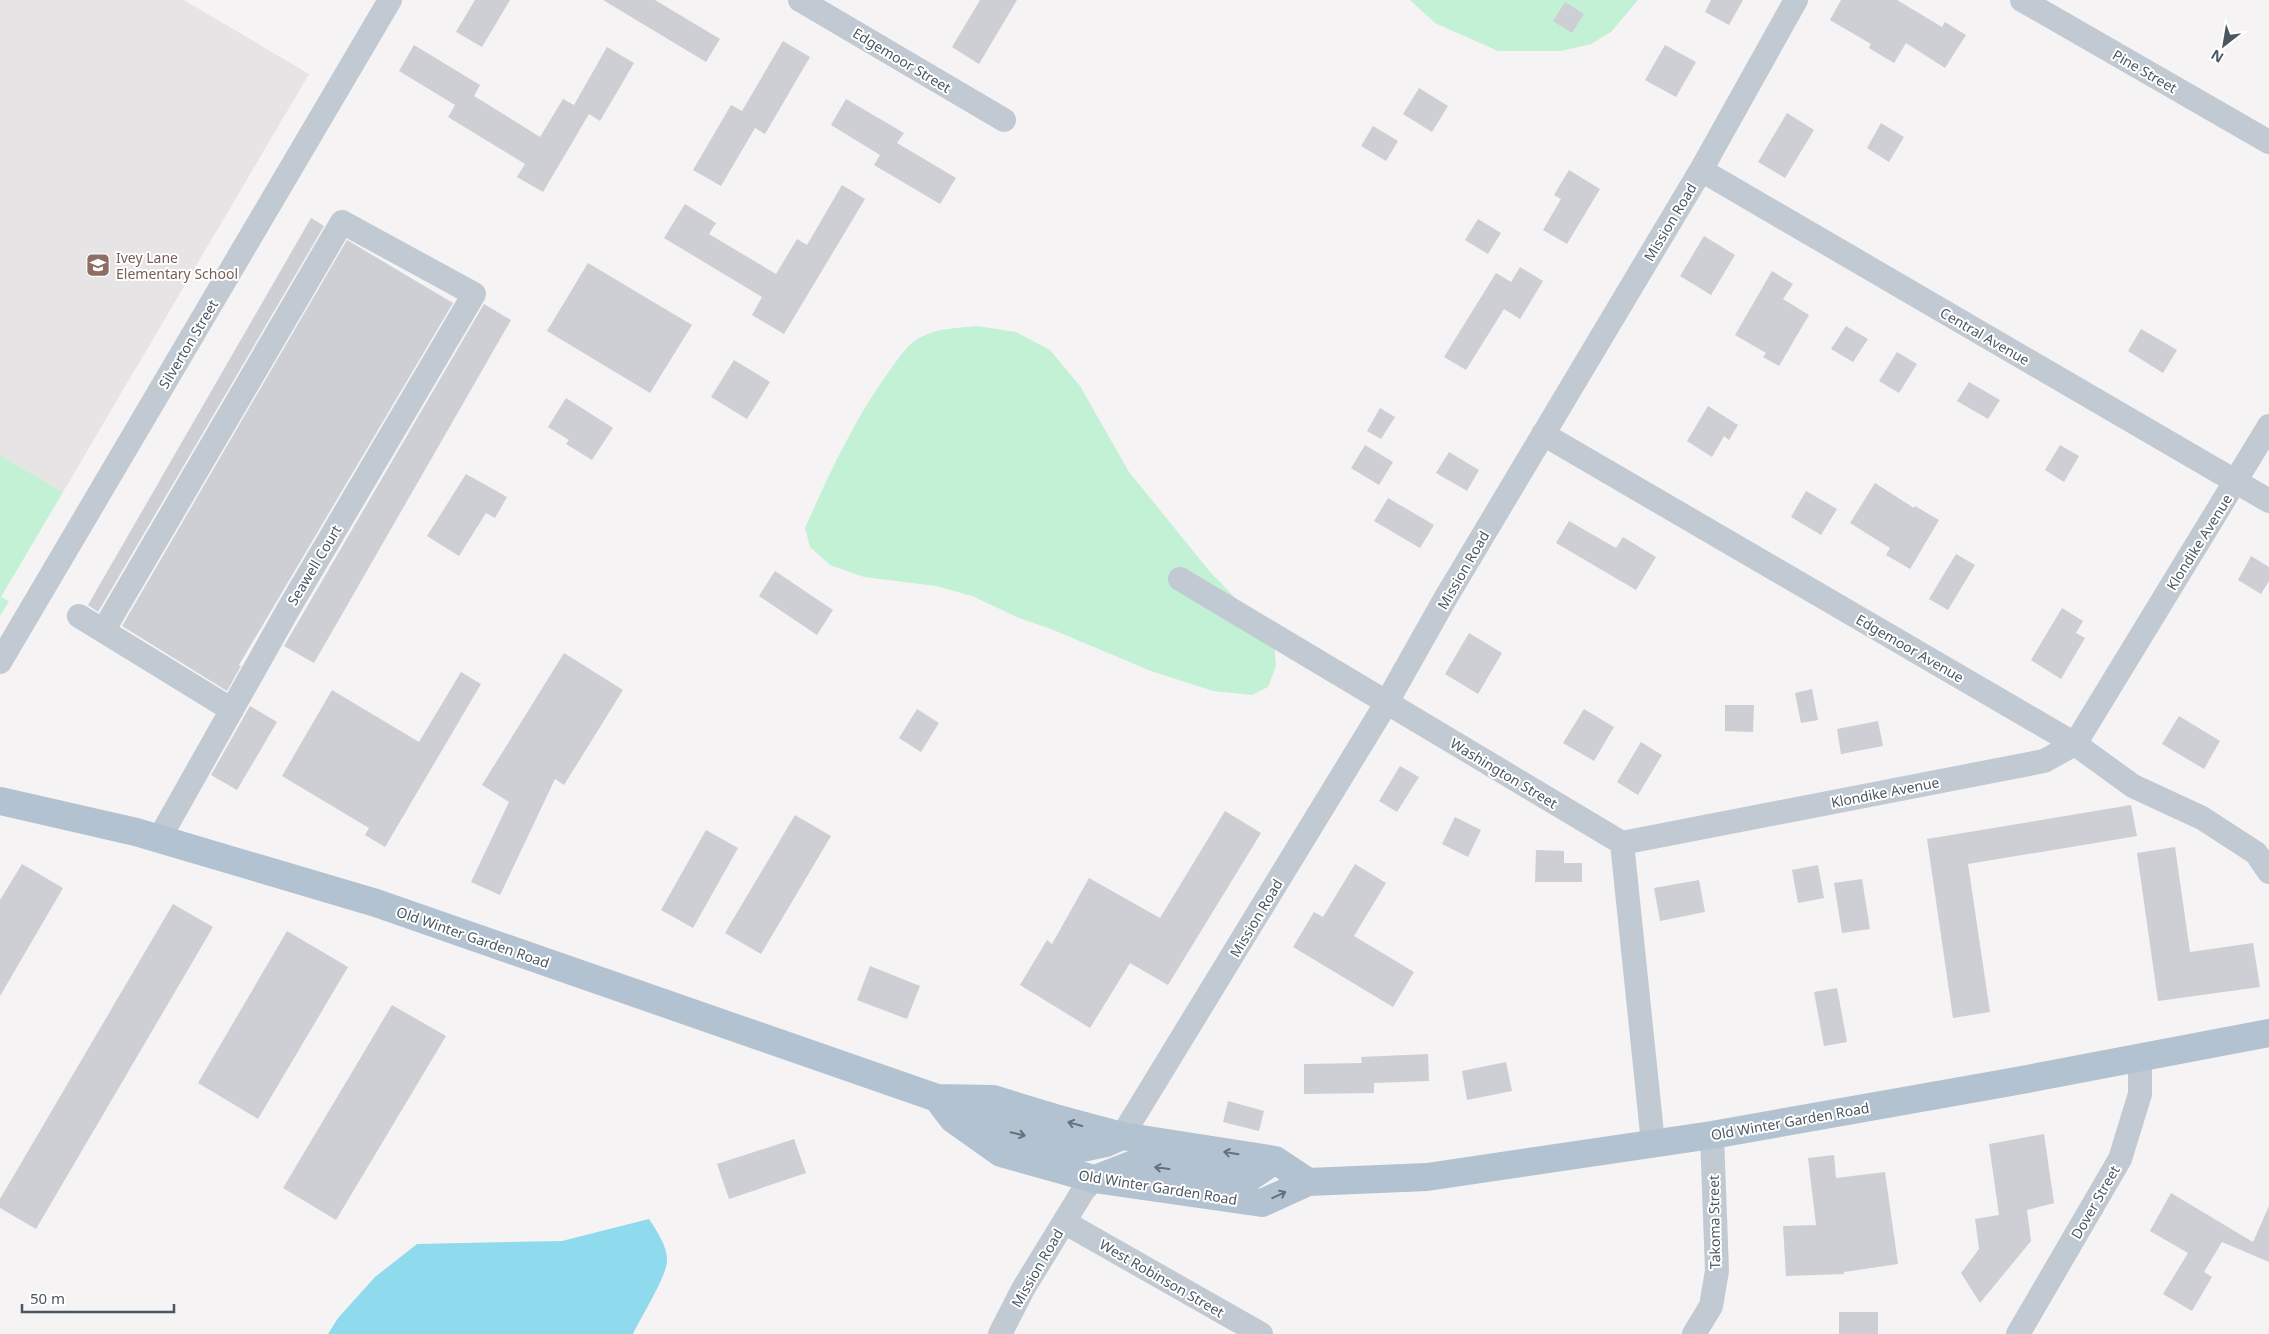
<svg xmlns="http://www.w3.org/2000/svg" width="2269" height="1334" font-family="'Noto Sans',sans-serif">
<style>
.education{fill:#e6e4e5}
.green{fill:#c3f1d5}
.water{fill:#90daee}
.building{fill:#cdcfd5}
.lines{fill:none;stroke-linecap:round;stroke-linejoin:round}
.minor{stroke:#c1cad2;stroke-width:24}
.major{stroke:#b3c2d1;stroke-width:28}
.oneway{stroke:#64717d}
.labels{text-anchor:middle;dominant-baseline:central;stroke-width:4;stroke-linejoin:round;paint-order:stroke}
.street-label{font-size:14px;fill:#4a5661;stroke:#fff}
.education-label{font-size:14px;fill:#785e54;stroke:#fff;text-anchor:start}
</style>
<rect width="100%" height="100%" fill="#f5f3f3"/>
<path class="education" d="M0,0H184L309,74L63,492L0,455Z"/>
<path class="green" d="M1410,0H1638L1611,32L1591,44L1561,51H1498L1435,23Z
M977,326L1016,332L1050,350L1080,386L1129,472L1211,573L1251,614L1274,643L1276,666L1268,687L1252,695L1213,691L1151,671L1051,629L1019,618L972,596L936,586L864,577L830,565L810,547L805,528C829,474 855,418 890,370C899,358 907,344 921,337C938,328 959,328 977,326Z
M0,455L63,492L1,597L9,601L0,616Z"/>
<path class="water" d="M649,1219C657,1231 668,1247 667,1262C665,1279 641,1317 633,1334H328L338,1318L375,1277L417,1244L562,1241Z"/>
<path class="building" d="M475,0H510L482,47L456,32Z
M603,0H655L720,39L706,62Z
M980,0H1017L979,64L952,47Z
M1711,0H1743L1729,25L1705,12Z
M1841,0H1897L1942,27L1945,22L1966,35L1945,68L1906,43L1894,63L1869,48L1871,44L1830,20Z
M1565,2L1584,14L1572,33L1553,21Z
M783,41L810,57L765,134L755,128L721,186L693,170L731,105L742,111Z
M414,45L480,85L474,96L540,137L563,99L574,105L607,47L634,63L600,121L589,114L543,192L517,177L525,164L448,117L455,105L399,71Z
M1665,45L1696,62L1676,97L1645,80Z
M1419,88L1448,106L1432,132L1403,114Z
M846,99L904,133L897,143L956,178L940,204L874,165L880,155L831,125Z
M1787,113L1814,130L1785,178L1758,162Z
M1881,123L1904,137L1889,162L1867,148Z
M1373,126L1398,141L1386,161L1361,146Z
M1569,170L1600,189L1567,244L1543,230L1561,199L1554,195Z
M842,185L865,199L784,334L752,315L762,297L664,238L685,204L716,223L709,234L776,274L797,239L807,245Z
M311,218L324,226L98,612L88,605Z
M1478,219L1501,233L1488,254L1465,240Z
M1704,236L1735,255L1711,295L1680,276Z
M347,240L453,303L239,665L241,666L227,691L122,626Z
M588,263L692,325L650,393L547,331Z
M1520,267L1543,281L1520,319L1504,309L1466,370L1444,357L1496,273L1511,282Z
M1772,271L1793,284L1783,299L1809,315L1779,366L1763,357L1766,353L1735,335Z
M484,304L511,320L314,663L284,646Z
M1846,326L1868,339L1853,362L1831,349Z
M2141,329L2177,350L2163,373L2128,351Z
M1897,352L1917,364L1899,393L1879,381Z
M734,360L770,382L747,419L711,397Z
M1969,382L2000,400L1988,419L1957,401Z
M566,398L613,428L592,460L566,444L569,440L548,427Z
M1708,406L1738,425L1729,440L1724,436L1712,457L1687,441Z
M1380,408L1395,417L1381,439L1367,431Z
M1365,445L1393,462L1379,485L1351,468Z
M2060,445L2079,456L2064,482L2045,470Z
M1449,452L1479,470L1467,491L1436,473Z
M466,474L507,497L495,518L486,513L459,556L427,536Z
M1875,483L1914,508L1915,506L1939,520L1910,569L1886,555L1890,548L1850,523Z
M1806,491L1837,509L1821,535L1791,517Z
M1388,498L1434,525L1420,548L1374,521Z
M1569,521L1616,548L1623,537L1656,557L1636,590L1556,543Z
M1956,554L1975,565L1948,610L1929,599Z
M2251,556L2269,567V581L2261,594L2238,580Z
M775,571L833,610L817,635L759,596Z
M2062,608L2083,621L2076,633L2085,638L2061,679L2031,660Z
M1469,633L1502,653L1478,694L1445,674Z
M564,653L623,690L564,785L555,779L500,895L471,882L509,802L482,785Z
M461,672L481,684L385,847L365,835L369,828L282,776L332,690L419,742Z
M1812,689L1818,720L1801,723L1795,693Z
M1725,705H1754L1753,732L1725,731Z
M250,706L277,722L237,790L211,775Z
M917,709L939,723L921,752L899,738Z
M1584,709L1614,727L1594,761L1563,743Z
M2179,716L2220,741L2204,769L2162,744Z
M1878,721L1883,746L1841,754L1837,729Z
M1641,742L1662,755L1638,795L1617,782Z
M1400,766L1419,777L1397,812L1379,801Z
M2131,805L2137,836L1968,864L1990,1012L1953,1018L1927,839Z
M1225,811L1261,833L1168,985L1130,963L1090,1028L1020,985L1047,940L1052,944L1089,878L1160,918Z
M795,815L831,836L761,954L725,933Z
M1455,817L1481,830L1468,857L1442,844Z
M706,830L738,848L693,928L661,910Z
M2175,847L2190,952L2253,943L2260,987L2158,1001L2137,853Z
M1536,850L1564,851V863H1582V882H1535Z
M22,864L63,888L0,996V900Z
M1355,864L1386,883L1354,936L1414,972L1393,1007L1293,947L1314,912L1323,917Z
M1818,865L1824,898L1798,903L1792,870Z
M1862,879L1870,929L1842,933L1834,883Z
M1699,880L1705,912L1660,921L1654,888Z
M173,904L213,927L36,1229L0,1208V1199Z
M287,931L348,967L258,1119L198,1083Z
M870,966L920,986L907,1019L857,1000Z
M1837,988L1847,1042L1824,1046L1814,992Z
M392,1005L446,1036L336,1220L283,1188Z
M1428,1054L1429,1081L1374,1083V1093L1304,1094V1064L1362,1063L1361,1057Z
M1506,1062L1512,1091L1467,1100L1462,1071Z
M1228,1101L1264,1111L1259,1131L1223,1122Z
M2044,1134L2054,1203L2027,1210L2031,1241L1980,1303L1961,1273L1979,1249L1975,1219L1999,1215L1989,1144Z
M794,1139L806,1173L729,1199L717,1164Z
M1834,1155L1836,1178L1885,1172L1898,1264L1844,1272V1274L1786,1276L1783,1226L1816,1225L1808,1158Z
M2171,1193L2253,1242L2269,1206V1262L2222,1242L2204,1272L2212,1277L2192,1311L2163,1294L2188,1253L2150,1231Z
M1839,1312H1878V1334H1839Z"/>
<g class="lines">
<path class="minor" d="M800,0L1004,120
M2022,0L2269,142
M1701,170L2269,501
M1543,434L2075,744L2133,786L2202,818L2256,853L2269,872
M1180,579L1622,843
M79,616L232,710
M103,631L342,222L474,294L289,608L159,839
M0,662L390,0
M1622,843L2044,761L2075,744L2269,426
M1622,843L1653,1143
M1122,1136L1387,702L1445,599L1701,170L1796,0
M1064,1222L1261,1334
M1000,1334L1023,1289L1083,1191L1094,1179
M1694,1334L1711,1306L1717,1271L1712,1135
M2018,1334L2120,1159L2140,1094V1058"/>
<path class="major" d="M0,801L136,832L376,903L937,1098L993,1099L1055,1118L1122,1136L1275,1160L1308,1182
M937,1098L953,1119L1001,1153L1094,1179L1262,1203L1308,1182L1427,1177L1712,1135L2011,1082L2269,1033
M966,1122L1082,1148L1106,1143L1122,1136
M1095,1179L1131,1165L1221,1176L1250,1177L1275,1160"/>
</g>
<defs><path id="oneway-shaft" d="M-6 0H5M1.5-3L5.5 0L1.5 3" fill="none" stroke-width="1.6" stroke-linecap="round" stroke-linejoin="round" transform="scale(1.25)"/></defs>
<g class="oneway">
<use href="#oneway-shaft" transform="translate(1075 1124) rotate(-165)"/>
<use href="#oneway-shaft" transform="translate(1018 1134) rotate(13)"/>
<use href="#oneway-shaft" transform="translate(1231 1153) rotate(-171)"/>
<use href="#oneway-shaft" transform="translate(1162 1168) rotate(-173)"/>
<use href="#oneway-shaft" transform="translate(1279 1195) rotate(-25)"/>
</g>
<defs>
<g id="school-square" transform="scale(1.25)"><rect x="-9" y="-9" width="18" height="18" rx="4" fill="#8d6e63" stroke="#fff"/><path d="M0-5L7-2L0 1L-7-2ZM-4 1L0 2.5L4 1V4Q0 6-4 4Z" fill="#fff"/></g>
</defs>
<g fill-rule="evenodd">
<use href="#school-square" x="98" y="265"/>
</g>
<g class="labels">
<g class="street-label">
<text transform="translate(902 60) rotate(31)">Edgemoor Street</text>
<text transform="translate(2145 71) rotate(30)">Pine Street</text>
<text transform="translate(1670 222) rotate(-59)">Mission Road</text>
<text transform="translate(1985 336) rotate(30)">Central Avenue</text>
<text transform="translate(188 344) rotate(-59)">Silverton Street</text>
<text transform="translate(2199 542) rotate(-58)">Klondike Avenue</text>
<text transform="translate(314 565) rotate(-59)">Seawell Court</text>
<text transform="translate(1463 570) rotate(-60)">Mission Road</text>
<text transform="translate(1910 648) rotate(30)">Edgemoor Avenue</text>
<text transform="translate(1504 773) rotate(31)">Washington Street</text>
<text transform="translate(1885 792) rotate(-11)">Klondike Avenue</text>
<text transform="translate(1256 918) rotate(-59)">Mission Road</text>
<text transform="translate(473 937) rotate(19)">Old Winter Garden Road</text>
<text transform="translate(1790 1121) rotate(-10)">Old Winter Garden Road</text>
<text transform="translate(1158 1187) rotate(9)">Old Winter Garden Road</text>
<text transform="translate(2095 1202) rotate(-60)">Dover Street</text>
<text transform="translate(1714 1222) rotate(-91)">Takoma Street</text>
<text transform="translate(1037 1268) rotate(-60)">Mission Road</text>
<text transform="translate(1162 1278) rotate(30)">West Robinson Street</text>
</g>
<g class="education-label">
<text x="116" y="257">Ivey Lane<tspan x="116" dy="16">Elementary School</tspan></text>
</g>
</g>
<g transform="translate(2224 45) rotate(211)" stroke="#ffffff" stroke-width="4" paint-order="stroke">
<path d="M0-4L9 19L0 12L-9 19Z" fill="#4a5661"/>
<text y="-8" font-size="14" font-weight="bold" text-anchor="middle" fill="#4a5661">N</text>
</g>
<path d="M22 1304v8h152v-8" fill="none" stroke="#4a5661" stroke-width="2.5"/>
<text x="30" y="1304" font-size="15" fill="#4a5661" stroke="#ffffff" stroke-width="4" paint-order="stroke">50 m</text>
</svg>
